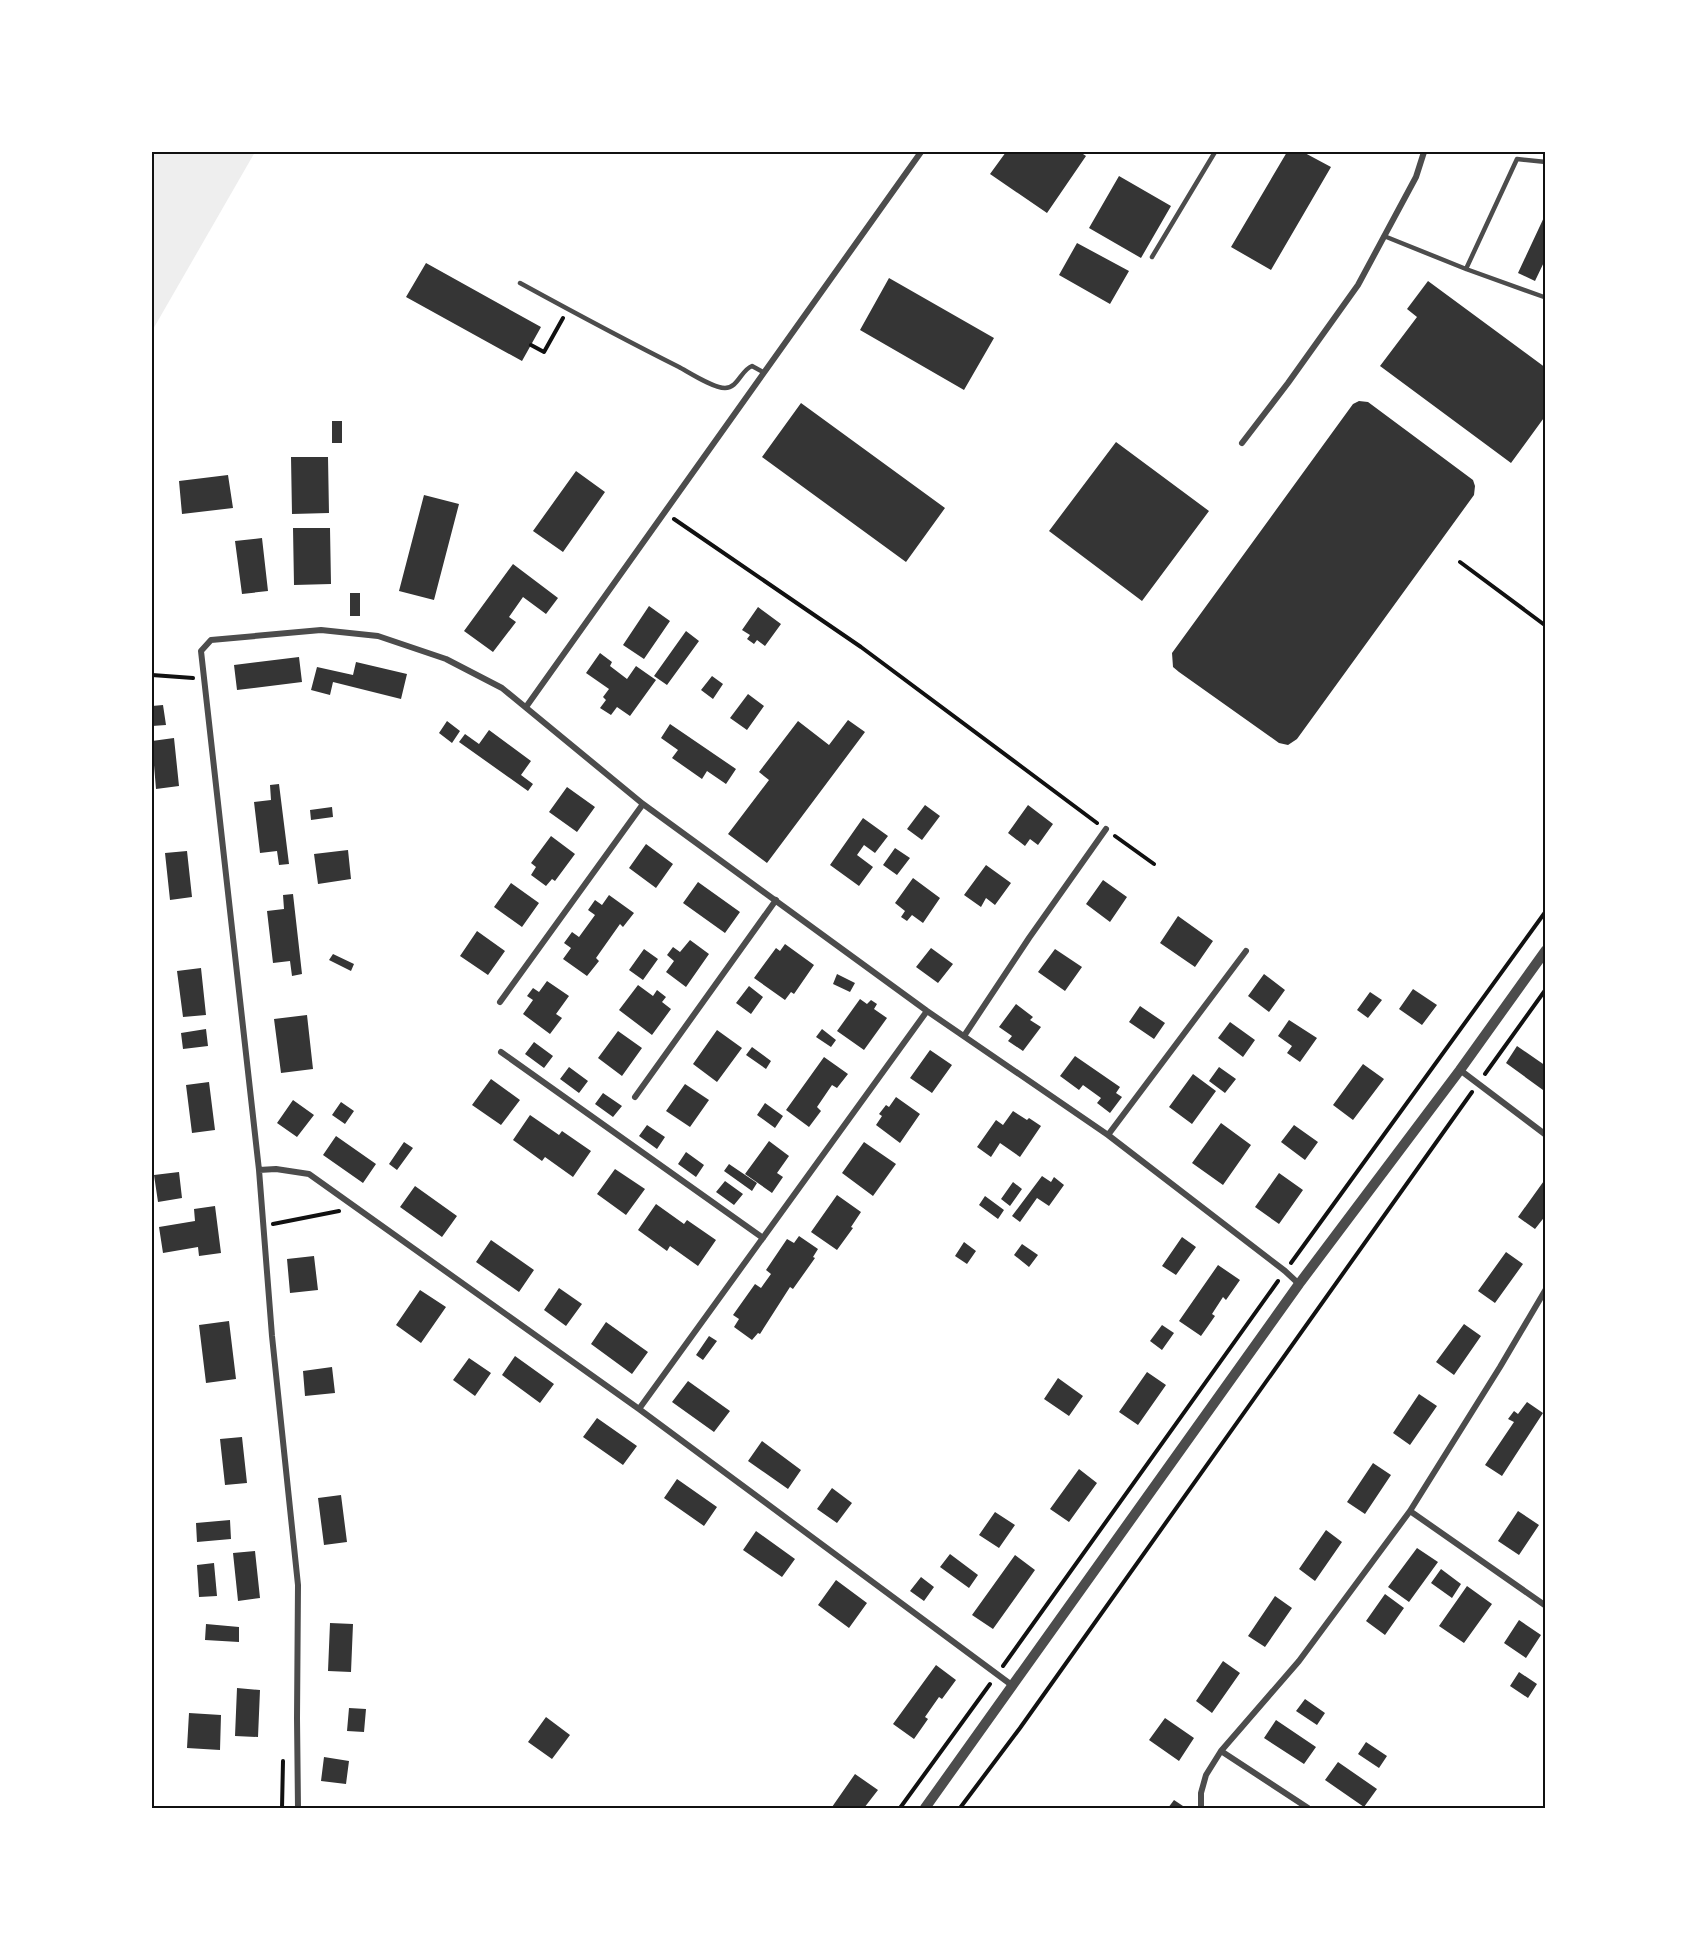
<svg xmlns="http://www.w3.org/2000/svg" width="1697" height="1960" font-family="'Fira Sans Condensed',sans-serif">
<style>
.green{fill:#eee}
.building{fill:#353535}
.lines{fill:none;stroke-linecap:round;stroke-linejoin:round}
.path{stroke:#111;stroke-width:4}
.service{stroke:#4c4c4c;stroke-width:4.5}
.minor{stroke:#4c4c4c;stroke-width:6}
.tertiary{stroke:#4c4c4c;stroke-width:10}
.neatline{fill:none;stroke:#111;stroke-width:2}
</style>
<rect width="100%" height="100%" fill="#fff"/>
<path class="green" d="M152,152H255L152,331Z"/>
<path class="building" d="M1006,152H1080L1086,156L1047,213L990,174Z
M1287,152H1303L1331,167L1271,270L1231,247Z
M1119,176L1171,206L1141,258L1089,228Z
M1546,213V258L1535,281L1518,273Z
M1077,243L1129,271L1110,304L1059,275Z
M426,263L541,327L522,361L406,297Z
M889,278L994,338L964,390L860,330Z
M1428,281L1546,368V415L1511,463L1380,366L1417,317L1407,309Z
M1359,401L1368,402L1473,480L1475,486L1474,495L1297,739L1288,745L1279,743L1179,672L1173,667L1172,653L1353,404Z
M801,403L945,508L906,562L762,457Z
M332,421H342V443H332Z
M1116,442L1209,511L1142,601L1049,531Z
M291,457H328L329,513L292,514Z
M576,471L605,492L563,552L533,531Z
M228,475L233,508L182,514L179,481Z
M424,495L459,504L434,600L399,591Z
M293,528H330L331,584L294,585Z
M262,538L268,591L242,594L235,541Z
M513,564L558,598L546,614L523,597L509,617L516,622L493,652L464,631Z
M350,593H360V616H350Z
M649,606L670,621L644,659L623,645Z
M758,607L781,624L765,646L757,640L754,644L747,639L750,635L742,630Z
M686,631L699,641L667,685L654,676Z
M600,653L612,662L610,666L627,679L636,666L656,680L630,716L617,707L611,715L600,708L606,700L603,697L609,689L586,673Z
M299,657L302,682L237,690L234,665Z
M356,662L407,674L401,699L333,682L330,695L311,690L317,667L353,675Z
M712,676L723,684L713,699L701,690Z
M748,694L764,706L747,730L730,718Z
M163,705L166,725L152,726V706Z
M848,720L865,732L767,863L728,834L769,780L759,772L798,721L829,745Z
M447,721L460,731L452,743L439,733Z
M670,724L736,769L726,784L707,771L702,779L672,758L678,750L661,738Z
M489,730L531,761L521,775L533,784L528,791L459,742L465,734L479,744Z
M174,738L179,786L156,789L152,741Z
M279,784L289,864L279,865L277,851L260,853L254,802L271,800L270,785Z
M567,787L595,807L577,832L549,812Z
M925,805L940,816L922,840L907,829Z
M1028,805L1053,824L1038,845L1030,839L1025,846L1008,833Z
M332,807L333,817L311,820L310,810Z
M863,818L888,836L875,853L864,845L857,855L873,867L859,886L830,865Z
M551,836L575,854L555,881L552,879L546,886L531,875L536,867L531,863Z
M646,844L673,864L656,888L629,868Z
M895,848L910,858L897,875L883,865Z
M348,850L351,879L318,884L314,854Z
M187,851L192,897L170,900L165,853Z
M986,865L1011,883L995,905L986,898L981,907L964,895Z
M913,878L940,898L923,923L912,915L907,921L901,917L905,911L895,903Z
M1103,880L1127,897L1110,922L1086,904Z
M698,882L740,912L725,933L683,903Z
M511,883L539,903L522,927L494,907Z
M293,894L302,974L292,976L290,961L273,963L267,911L284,909L283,895Z
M609,895L634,913L623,927L620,924L596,958L599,961L587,976L563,959L571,948L564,943L572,932L579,937L595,915L588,910L595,900L602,905Z
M1178,916L1213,941L1195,967L1160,943Z
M477,931L505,951L488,975L460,956Z
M690,940L709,954L686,987L666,972L674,961L667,955L673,947L680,952Z
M785,944L814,965L794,994L791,992L785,1000L754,978L776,948L780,951Z
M931,948L953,964L938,983L916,967Z
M644,949L658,959L643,980L629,970Z
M1055,949L1082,967L1065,991L1038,972Z
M333,954L354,964L351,971L329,960Z
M201,968L206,1015L183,1017L177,971Z
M837,974L855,983L850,992L833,984Z
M1264,974L1285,990L1269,1012L1248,996Z
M547,981L569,996L556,1014L562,1018L550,1034L523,1014L533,1000L527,996L533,988L539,992Z
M638,985L653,996L657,990L666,997L662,1002L671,1009L652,1035L619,1010Z
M749,986L763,997L751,1014L736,1003Z
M1413,989L1437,1005L1422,1025L1399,1009Z
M1370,992L1382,1000L1368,1018L1357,1010Z
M860,999L867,1004L871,1000L877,1004L874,1009L887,1018L864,1050L837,1031Z
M1016,1004L1033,1017L1030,1020L1041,1027L1023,1051L1008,1041L1012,1036L999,1027Z
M1140,1006L1165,1023L1154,1039L1129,1022Z
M307,1015L313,1069L281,1073L274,1019Z
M1289,1020L1317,1038L1300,1062L1287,1053L1292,1046L1278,1036Z
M1230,1022L1255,1040L1243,1057L1218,1038Z
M206,1029L208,1046L183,1049L181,1033Z
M822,1029L836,1040L831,1047L816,1037Z
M717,1030L742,1048L717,1082L693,1064Z
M618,1031L642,1048L622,1076L598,1058Z
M534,1042L553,1056L544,1068L525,1054Z
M1517,1046L1546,1066V1088L1543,1090L1506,1063Z
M752,1047L771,1061L766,1069L746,1055Z
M930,1050L952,1065L932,1093L910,1078Z
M1075,1056L1120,1087L1116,1093L1122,1097L1110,1113L1097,1103L1101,1098L1083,1085L1079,1090L1060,1076Z
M824,1057L848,1074L837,1088L832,1085L817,1107L821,1111L809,1127L786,1110Z
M1363,1064L1384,1079L1353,1120L1333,1105Z
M569,1067L588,1081L579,1093L560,1079Z
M1219,1067L1236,1079L1225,1093L1209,1081Z
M1193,1074L1216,1091L1192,1124L1169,1107Z
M491,1079L520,1100L501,1125L472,1105Z
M209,1082L215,1130L192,1133L186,1085Z
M685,1084L709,1100L690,1127L666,1111Z
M603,1093L622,1106L613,1117L595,1104Z
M896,1097L920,1114L900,1143L876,1125L882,1116L879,1114L886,1105L889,1107Z
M293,1100L314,1115L297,1137L277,1123Z
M341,1102L354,1111L345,1124L332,1115Z
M765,1103L783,1116L775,1128L757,1115Z
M1013,1111L1027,1120L1029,1118L1041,1126L1020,1157L1000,1143L991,1157L977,1147L996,1120L1003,1125Z
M530,1115L559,1135L562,1131L591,1151L573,1177L545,1157L542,1161L513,1140Z
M1221,1123L1251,1145L1223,1185L1192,1163Z
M647,1125L665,1137L657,1149L639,1136Z
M1294,1125L1318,1142L1305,1160L1281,1142Z
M336,1136L376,1164L363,1183L323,1155Z
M769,1141L789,1156L777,1173L783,1177L772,1193L745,1174Z
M404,1142L413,1148L397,1170L389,1164Z
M864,1142L896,1164L873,1196L842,1173Z
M686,1152L704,1165L696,1177L678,1164Z
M729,1164L757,1183L752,1191L724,1171Z
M615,1169L645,1189L626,1215L597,1194Z
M179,1172L182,1198L158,1202L154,1175Z
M1279,1173L1303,1190L1279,1224L1255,1207Z
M1042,1176L1051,1182L1054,1177L1064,1185L1049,1206L1037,1198L1020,1222L1012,1216Z
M1546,1178V1215L1535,1229L1518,1217Z
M725,1181L743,1194L734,1205L716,1192Z
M1013,1182L1022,1189L1010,1206L1001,1199Z
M415,1186L457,1216L442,1237L400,1207Z
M837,1195L861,1212L851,1227L853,1228L837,1250L811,1232Z
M985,1196L1004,1210L998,1219L979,1205Z
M656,1204L684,1224L687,1220L716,1240L698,1266L670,1246L667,1251L638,1230Z
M215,1206L221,1253L199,1256L198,1247L163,1253L159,1227L195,1221L194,1209Z
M799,1236L818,1249L813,1257L815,1258L793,1289L790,1287L760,1334L758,1333L752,1340L734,1327L739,1319L733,1315L755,1284L761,1288L771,1274L766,1270L787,1239L794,1243Z
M1182,1237L1196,1247L1176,1275L1162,1266Z
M491,1240L534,1270L519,1292L476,1262Z
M964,1242L976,1251L967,1264L955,1256Z
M1022,1244L1038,1255L1029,1267L1014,1255Z
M1506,1252L1523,1264L1495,1303L1478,1291Z
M314,1256L318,1290L290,1293L287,1259Z
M1218,1265L1240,1280L1226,1300L1223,1297L1212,1314L1215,1316L1201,1336L1179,1321Z
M559,1288L582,1304L566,1326L544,1310Z
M420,1290L446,1307L421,1343L396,1325Z
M229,1321L236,1379L206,1383L199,1325Z
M606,1322L648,1352L632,1374L591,1344Z
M1464,1324L1481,1336L1454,1375L1436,1362Z
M1162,1325L1174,1333L1162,1350L1150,1341Z
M709,1336L717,1341L703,1360L696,1355Z
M515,1356L554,1384L540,1403L502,1375Z
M469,1358L491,1373L475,1396L453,1380Z
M332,1367L335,1393L305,1396L303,1371Z
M1147,1372L1166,1385L1138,1425L1119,1412Z
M1058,1378L1083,1396L1069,1416L1044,1399Z
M688,1381L730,1411L714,1432L672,1402Z
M1419,1394L1437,1406L1410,1445L1393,1433Z
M1527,1402L1543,1413L1502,1476L1485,1465L1514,1422L1508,1419L1514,1411L1518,1414Z
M597,1418L637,1446L623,1465L583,1437Z
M242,1437L247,1483L225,1485L220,1439Z
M762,1441L801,1470L788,1489L748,1461Z
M1373,1463L1391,1475L1365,1514L1347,1502Z
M1079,1469L1097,1483L1069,1522L1050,1509Z
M677,1479L717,1507L704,1526L664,1498Z
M832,1488L852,1503L837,1523L817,1509Z
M341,1495L347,1542L324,1545L318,1498Z
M1518,1511L1539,1525L1519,1555L1498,1541Z
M995,1512L1015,1525L999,1548L979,1535Z
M230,1520L231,1539L197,1542L196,1523Z
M1326,1530L1342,1542L1315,1581L1299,1569Z
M756,1531L795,1559L782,1577L743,1550Z
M1417,1548L1438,1562L1409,1602L1388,1587Z
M255,1551L260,1598L238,1601L233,1553Z
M950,1554L978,1575L969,1588L940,1567Z
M1015,1555L1035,1570L993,1629L972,1615Z
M214,1563L217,1596L199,1597L197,1565Z
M1441,1569L1461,1584L1452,1598L1431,1583Z
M921,1577L934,1587L924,1601L910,1591Z
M836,1580L867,1603L849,1628L818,1605Z
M1467,1586L1492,1604L1464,1643L1439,1626Z
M1385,1594L1404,1608L1385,1635L1366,1621Z
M1275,1596L1292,1608L1265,1647L1248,1636Z
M1519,1620L1541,1635L1526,1658L1504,1643Z
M330,1623L353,1624L351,1672L328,1671Z
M206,1624L239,1627V1642L205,1640Z
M1223,1661L1240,1673L1212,1713L1196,1701Z
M936,1665L956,1680L942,1699L939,1697L925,1717L928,1719L914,1739L893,1724Z
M1519,1672L1537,1684L1528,1698L1510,1686Z
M237,1688L260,1690L258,1737L235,1736Z
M1305,1699L1325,1713L1317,1725L1296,1711Z
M349,1708L366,1709L364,1732L347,1731Z
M189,1713L221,1715L220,1750L187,1748Z
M546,1717L570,1735L552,1759L528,1742Z
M1165,1718L1194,1738L1179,1761L1149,1740Z
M1276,1720L1316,1747L1304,1764L1264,1738Z
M1366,1742L1387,1756L1379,1768L1358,1754Z
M324,1757L349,1761L346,1784L321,1781Z
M1338,1762L1377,1789L1364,1807L1325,1780Z
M855,1774L878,1790L864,1808H833L832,1807Z
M1174,1800L1186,1808H1168Z"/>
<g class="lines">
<path class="path" d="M531,345L544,352L563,318
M674,519L861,647L1097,823
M1460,562L1546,626
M152,675L193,678
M1115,836L1154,864
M1485,1074L1546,989
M273,1224L339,1211
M1291,1263L1546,911
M1003,1666L1278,1281
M282,1808L283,1761
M900,1808L990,1684
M960,1808L1020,1728L1472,1092"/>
<path class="service" d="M1384,236L1466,269L1544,297L1546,294
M1152,257L1215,152
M1466,269L1517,159L1546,162
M520,283C573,312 625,340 679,367C690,373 713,388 725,388C738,388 741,370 752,366L763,372"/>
<path class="minor" d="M1242,443L1288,383L1358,285L1416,177L1424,152
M526,707L921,152
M500,1002L643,804
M964,1036L1029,938L1106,829
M501,1052L763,1238
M1460,1070L1546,1135
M635,1097L776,900
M1108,1135L1246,951
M259,1170L276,1169L309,1174L639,1409L1013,1686
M639,1409L927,1011
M1410,1511L1546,1606
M1221,1751L1308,1808
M298,1808L297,1718L298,1585L272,1336L259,1170L201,651L211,640L321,630L378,636L446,659L502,688L643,804L927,1011L1108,1135L1285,1271L1299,1284
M1201,1808V1793L1206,1775L1221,1751L1299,1661L1410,1511L1500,1367L1546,1289"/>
<path class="tertiary" d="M925,1808L1299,1284L1460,1070L1546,950"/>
</g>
<rect width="1697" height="1960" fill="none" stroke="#ffffff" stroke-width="306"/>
<rect x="153" y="153" width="1391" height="1654" class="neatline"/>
</svg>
